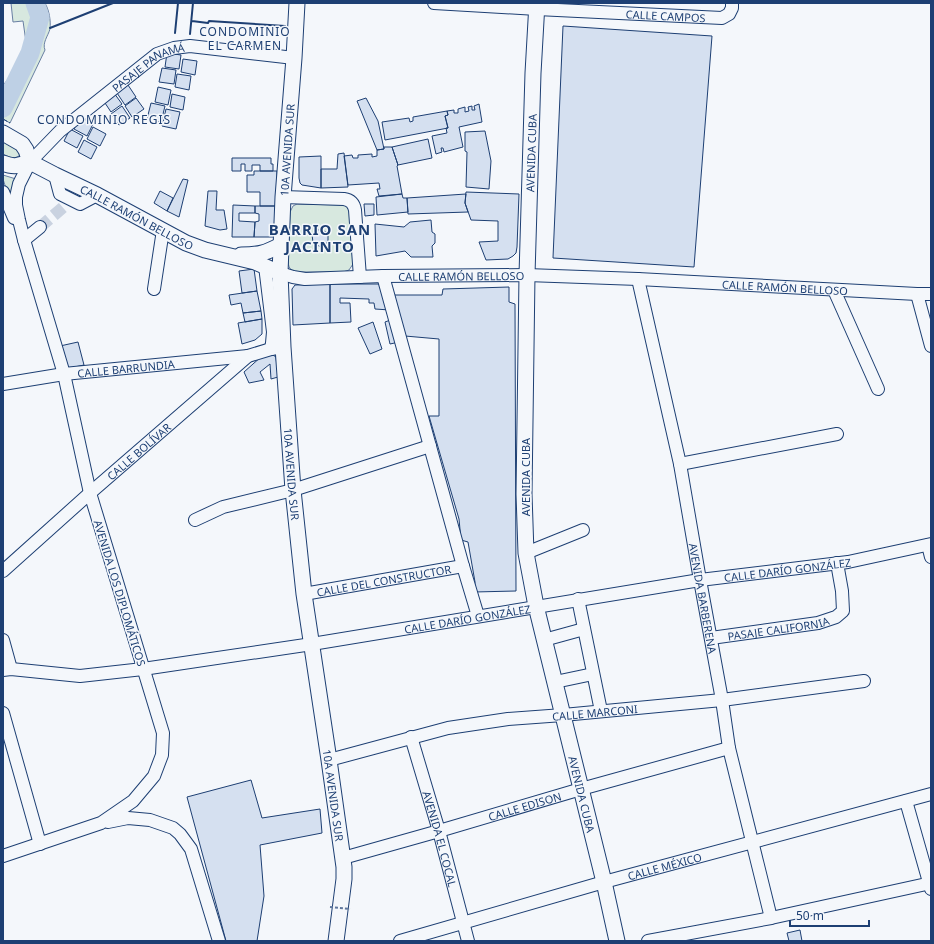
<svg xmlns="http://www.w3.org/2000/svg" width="934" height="944" font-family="'Noto Sans',sans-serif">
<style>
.green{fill:#d7e8df;stroke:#687fa3}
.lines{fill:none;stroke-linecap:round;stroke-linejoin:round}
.river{stroke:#bed0e5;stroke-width:19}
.building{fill:#d5e0f0;stroke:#1d3f73}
.minor-tunnel{stroke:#c9d2e0;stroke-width:12;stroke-dasharray:12 6;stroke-linecap:butt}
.minor-casing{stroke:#1d3f73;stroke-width:14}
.major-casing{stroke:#1d3f73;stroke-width:17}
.minor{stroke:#f4f7fb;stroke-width:12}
.major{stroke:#f4f7fb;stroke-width:15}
.path-bridge{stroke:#5e769c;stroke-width:2;stroke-dasharray:3 2;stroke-linecap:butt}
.fence{stroke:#1d3f73;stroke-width:1;stroke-dasharray:5 2;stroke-linecap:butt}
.wall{stroke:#1d3f73;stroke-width:2}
.labels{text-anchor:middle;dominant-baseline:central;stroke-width:3;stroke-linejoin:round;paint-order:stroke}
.street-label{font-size:11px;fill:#1d3f73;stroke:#f4f7fb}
.neighbourhood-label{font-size:12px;letter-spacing:1px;fill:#1d3f73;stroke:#f4f7fb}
.district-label{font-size:15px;font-weight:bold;letter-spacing:1px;fill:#1d3f73;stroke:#f4f7fb}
</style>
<rect width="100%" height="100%" fill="#f4f7fb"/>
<path class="green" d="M11,3H45C49,10 51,20 50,29C48,36 42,43 45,50L10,123L3,119V84H4L10,77L26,42L23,21L13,22Z
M3,139L17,146L20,155C15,160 9,157 3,154Z
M3,175L16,179L9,198L3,179Z
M297,204L344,205L348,206L350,210L353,264L349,270L343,272H298C291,271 289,269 288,262L290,212L293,206Z"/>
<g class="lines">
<path class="river" d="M3,108L30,53L40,17L35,3"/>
</g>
<path class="building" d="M563,26L712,36L694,267L553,258Z
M167,53L181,55L179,69L165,67Z
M183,59L197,61L195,75L181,72Z
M162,68L176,70L174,84L159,82Z
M177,74L191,76L189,90L175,87Z
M128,85L136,97L125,105L117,93Z
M158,87L171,90L168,105L155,102Z
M114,93L122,104L111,112L103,100Z
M172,94L185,97L183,110L170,107Z
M136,98L144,109L132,117L125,106Z
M366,98L378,121L384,149L377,150L357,101Z
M151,103L165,106L161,122L147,119Z
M479,104L482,122L459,127L463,147L444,152L443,148H441L442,152L436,154L432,136L447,133L446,128H448L445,116L448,115L447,111L454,110V113H458V109L465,107V112L469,111L468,107L472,106V110H475L474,106Z
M122,106L130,118L119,125L111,114Z
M166,109L180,112L176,129L162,126Z
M447,111L448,115L445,116L448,128L385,140L382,122L409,118L410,122L413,121V117Z
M80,117L93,124L87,136L74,129Z
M93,127L106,134L100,146L87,139Z
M70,129L83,136L77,148L64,141Z
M485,131L491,161L489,189L466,187L467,152L465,151V132Z
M428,139L432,158L398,165L392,147Z
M84,140L97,147L91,159L78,152Z
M384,147H392L398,165L397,166L402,194L379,196L377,189H380L379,183L348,185L344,156L352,155L353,158H358V155L372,154V157L377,156V150L384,149Z
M344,153L348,187L321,188V169H337L338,154Z
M321,156V188L302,185L300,183L299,178V157Z
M232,158H271V164H273V171H260V165H252V171H245V164H241V171H232Z
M254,171H277V206H260V192H247V175H254Z
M183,179L188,180L179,217L167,211Z
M160,191L173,198L167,211L154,203Z
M208,191H217L216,210H224L227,229L220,230L205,226Z
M466,192L519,194L517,247L516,253L513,256L508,259L486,260L479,242L498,241V221L471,220L465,203Z
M402,194L403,198H407L408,212L377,215L376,197Z
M466,194L465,203L468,212L408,214L407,198Z
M364,204H374V215L365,216Z
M233,205L255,206V213H239V221L255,222L254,237H232Z
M255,206H277L275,236L273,237H254L255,222L259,221V214L255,213Z
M431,220L432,232L435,234V243L432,246L433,257H411L405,251L376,256L375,224L404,227L410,222Z
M320,229L328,233V242L321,247L313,243L312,234Z
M254,269L257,291L242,293L239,271Z
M330,284V323L293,325L292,289L295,285Z
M330,284H381L390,310L375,309L374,303H369V299L340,298V303H350L351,322L330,323Z
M509,287V302L515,304L516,591L474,592L475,582L468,542L461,540L459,519L429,416H439V339L405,336L393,295H442L443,289Z
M257,291L261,311L243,313L241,303L231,305L229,295Z
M261,311L262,319L245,322L243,313Z
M262,319V334L255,340L242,344L238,323Z
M393,319L399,342L390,344L385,322Z
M373,322L382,349L370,354L358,328Z
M78,342L84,365L70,368H65L60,346Z
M273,355L276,357L278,377L271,379L270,364L260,372L264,380L249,383L244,372L262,356Z
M251,780L262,818L320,809L322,833L260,845L264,896L257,941H226L187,797Z
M800,930L802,941H789L787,933Z"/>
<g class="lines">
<path class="minor-tunnel" d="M40,227L67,204"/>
<g class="minor-casing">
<g id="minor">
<path id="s1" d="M434,3L537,9L722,18L729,14L732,8V3"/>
<path d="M55,175L60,194L80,204L97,195"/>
<path d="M3,192L14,218"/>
<path d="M283,197L344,199C351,200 354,204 355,210L360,277"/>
<path d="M24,240L40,227"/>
<path d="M265,266L273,332L272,343L271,349"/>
<path id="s2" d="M280,273L293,277L305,279L383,276L527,275L638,279L917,294H931"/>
<path d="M383,276L463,566L478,616"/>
<path id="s3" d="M638,279L680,464L700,580L722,700L729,748L771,918"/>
<path d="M154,289L163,230"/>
<path d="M834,290L878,389"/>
<path d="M917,294L931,346"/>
<path id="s4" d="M3,384L64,374L248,356"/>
<path d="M680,464L837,434"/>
<path d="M195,520L223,507L293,490L430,446"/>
<path d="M928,545L931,557"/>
<path d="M526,553L583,530"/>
<path id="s5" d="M3,571L90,493L248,356L271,349L283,347"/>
<path id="s6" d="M304,594L463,566"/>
<path d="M578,599L601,711"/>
<path id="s7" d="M711,638L818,623L836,617L843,611L842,591L837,563"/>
<path d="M3,640L11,669"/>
<path d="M544,640L584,629"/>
<path id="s8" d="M3,670L11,669L80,676L143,669L312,644L700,580L848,562L931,544"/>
<path d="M555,682L593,674"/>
<path d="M3,713L40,844"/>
<path id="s9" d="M411,737L439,831L468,941"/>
<path id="s10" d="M329,760L448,728L508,719L563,715L722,700L864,681"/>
<path d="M906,801L931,889"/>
<path d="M108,822L128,818L150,820L173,828L180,834L191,849L219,941"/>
<path id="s11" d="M3,856L101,823L133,801L154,776L162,755L163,733L90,493L64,374L24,240L19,220L16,205V197L19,184L30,162L60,131L157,54L174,48L190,46L294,58"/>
<path id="s12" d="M343,858L439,831L581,789L729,748"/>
<path id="s13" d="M400,941L604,882L931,794"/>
<path d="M648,941L771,918L931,883"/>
</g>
</g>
<g class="major-casing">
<g id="major">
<path id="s14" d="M297,3L294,58L283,197L280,273L283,347L293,490L304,594L329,760L344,867V879L336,941"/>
<path id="s15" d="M537,3L533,73L527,275L524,494L526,553L536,606L604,882L617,941"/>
<path id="s16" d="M3,133L22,144L26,150L30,162L55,175L97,195L186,243L205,250L255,262L280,273"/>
<path d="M3,163C15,168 19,165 30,162"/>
<path d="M241,255C260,255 265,253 281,245"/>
</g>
</g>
<use href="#minor" class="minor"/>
<use href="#major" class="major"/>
<path class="path-bridge" d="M330,907L350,909"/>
<path class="fence" d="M3,119L10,123"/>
<path class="wall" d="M192,21L208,23L209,21L285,26
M50,28L113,3
M175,33L178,3
M190,34L193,3"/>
</g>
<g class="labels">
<g class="street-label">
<text stroke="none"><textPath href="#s1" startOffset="232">CALLE CAMPOS</textPath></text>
<text stroke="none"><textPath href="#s11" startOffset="967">PASAJE PANAMÁ</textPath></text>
<text transform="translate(287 150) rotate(-86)">10A AVENIDA SUR</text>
<text transform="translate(531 153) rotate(-88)">AVENIDA CUBA</text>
<text stroke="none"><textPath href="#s16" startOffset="162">CALLE RAMÓN BELLOSO</textPath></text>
<text stroke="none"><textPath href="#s2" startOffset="182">CALLE RAMÓN BELLOSO</textPath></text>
<text stroke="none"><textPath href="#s2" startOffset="506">CALLE RAMÓN BELLOSO</textPath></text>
<text stroke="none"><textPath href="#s4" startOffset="124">CALLE BARRUNDIA</textPath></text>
<text stroke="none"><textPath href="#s5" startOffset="181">CALLE BOLÍVAR</textPath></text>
<text stroke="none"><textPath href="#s14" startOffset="472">10A AVENIDA SUR</textPath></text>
<text transform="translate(525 477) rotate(-90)">AVENIDA CUBA</text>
<text stroke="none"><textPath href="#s8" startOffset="793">CALLE DARÍO GONZÁLEZ</textPath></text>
<text stroke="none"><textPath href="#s6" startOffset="81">CALLE DEL CONSTRUCTOR</textPath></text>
<text transform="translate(120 593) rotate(73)">AVENIDA LOS DIPLOMÁTICOS</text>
<text stroke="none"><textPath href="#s3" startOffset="326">AVENIDA BARBERENA</textPath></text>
<text stroke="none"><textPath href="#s8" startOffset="469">CALLE DARÍO GONZÁLEZ</textPath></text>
<text stroke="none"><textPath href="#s7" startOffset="68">PASAJE CALIFORNIA</textPath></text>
<text stroke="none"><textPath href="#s10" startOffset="271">CALLE MARCONI</textPath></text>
<text stroke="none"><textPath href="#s14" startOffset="796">10A AVENIDA SUR</textPath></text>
<text stroke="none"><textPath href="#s15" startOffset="798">AVENIDA CUBA</textPath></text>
<text stroke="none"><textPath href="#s12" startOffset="189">CALLE EDISON</textPath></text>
<text stroke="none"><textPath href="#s9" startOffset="106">AVENIDA EL COCAL</textPath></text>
<text stroke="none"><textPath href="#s13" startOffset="275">CALLE MÉXICO</textPath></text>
</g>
<g class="neighbourhood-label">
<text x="245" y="31">CONDOMINIO<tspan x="245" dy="14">EL CARMEN</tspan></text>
<text x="104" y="119">CONDOMINIO REGIS</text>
</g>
<g class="district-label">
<text x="320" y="229">BARRIO SAN<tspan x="320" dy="17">JACINTO</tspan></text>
</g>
</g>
<rect width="934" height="944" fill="none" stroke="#1d3f73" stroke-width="8"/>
<path d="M790 920v6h79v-6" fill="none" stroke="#1d3f73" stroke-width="2"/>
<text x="796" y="920" font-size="12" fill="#1d3f73" stroke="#f4f7fb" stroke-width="3" paint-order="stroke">50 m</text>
</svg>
